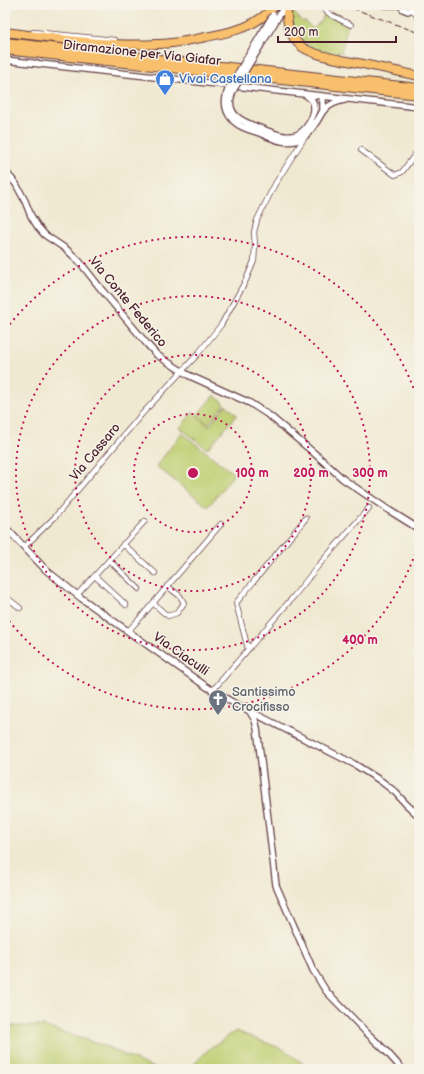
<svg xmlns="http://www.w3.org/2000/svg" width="424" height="1074" font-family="'Balsamiq Sans',sans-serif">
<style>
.green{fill:#bdce70;stroke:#84764e}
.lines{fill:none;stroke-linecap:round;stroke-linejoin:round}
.minor-casing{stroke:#633d44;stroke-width:6}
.tertiary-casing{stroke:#633d44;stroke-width:8}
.motorway-casing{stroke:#633d44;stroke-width:10}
.minor{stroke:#fff;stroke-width:4.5}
.tertiary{stroke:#fff;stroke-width:5.5}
.motorway{stroke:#f8bf6c;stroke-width:8}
.rail{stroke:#4a1f2b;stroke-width:1;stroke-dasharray:6 3;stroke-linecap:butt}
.tertiary-bridge-casing{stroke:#633d44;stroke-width:8;stroke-linecap:butt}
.tertiary-bridge{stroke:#fff;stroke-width:5.5}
.ring{fill:none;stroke:#c2185b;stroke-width:2;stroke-dasharray:2 4}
.labels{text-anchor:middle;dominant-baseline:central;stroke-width:3;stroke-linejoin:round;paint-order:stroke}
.street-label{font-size:13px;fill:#4a1f2b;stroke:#f7f3e8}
.shop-label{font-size:13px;fill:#366cbe;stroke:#f7f3e8;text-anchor:start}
.worship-label{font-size:13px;fill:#5b616d;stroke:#f7f3e8;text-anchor:start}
.centre{fill:#c2185b;stroke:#f7f3e8;stroke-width:2}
.ring-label{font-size:12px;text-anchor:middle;font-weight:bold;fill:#c2185b;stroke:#f7f3e8;stroke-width:3;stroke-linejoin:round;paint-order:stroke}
</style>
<rect width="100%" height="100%" fill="#f7f3e8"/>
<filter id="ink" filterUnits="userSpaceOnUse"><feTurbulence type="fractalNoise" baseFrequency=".025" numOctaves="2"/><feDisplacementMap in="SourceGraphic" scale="8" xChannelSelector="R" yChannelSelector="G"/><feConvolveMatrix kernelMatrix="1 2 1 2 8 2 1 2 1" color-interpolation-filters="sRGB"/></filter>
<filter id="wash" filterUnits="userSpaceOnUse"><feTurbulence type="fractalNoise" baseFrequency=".012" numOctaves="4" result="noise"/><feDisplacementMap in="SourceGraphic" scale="16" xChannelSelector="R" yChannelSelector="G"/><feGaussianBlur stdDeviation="0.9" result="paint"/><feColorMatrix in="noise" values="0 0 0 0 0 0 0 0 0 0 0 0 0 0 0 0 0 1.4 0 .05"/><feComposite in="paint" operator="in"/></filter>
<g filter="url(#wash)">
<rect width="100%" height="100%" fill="#f0e9d2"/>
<path class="green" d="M292,11L303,22L305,21L313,29L322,20L324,13L347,24V29L341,52L336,54L314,49L308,45L305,41H304L302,43L293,31L290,14Z
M214,395L225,404L208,424L197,415Z
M226,405L237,415L207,449L180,428L193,412L209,426Z
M182,433L234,474L208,507L156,466Z
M5,1026H43L105,1046L151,1067L169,1069H5Z
M236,1031L285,1050L310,1069H189L210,1048Z"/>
</g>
<g filter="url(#ink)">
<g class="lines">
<g class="minor-casing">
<path id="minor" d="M319,5L331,15L351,25
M412,9L419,19
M33,32L115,40
M361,150L395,175L402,172L419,149
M123,544L155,573
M24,547L54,518L141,415L197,355L221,325L246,280L254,261L255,246L254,232L257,220L275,184L305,137
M109,560L139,589
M95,576L126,605
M77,595L145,521
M5,596L20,608
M153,603L163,612L168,616L177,613L184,603L180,596L167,586
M128,631L142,616L221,524
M248,649L236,603L306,518
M213,690L294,596L318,566L369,508"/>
</g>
<g class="tertiary-casing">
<path id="tertiary" d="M385,5H401
M401,5L403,9L408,11L412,9L414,5
M278,17L285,5
M5,60L419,107
M229,88C224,99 224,110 232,119C239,128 252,130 262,134C269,137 276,140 282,141C301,144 308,135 317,121C319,118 321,114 323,111C329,105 337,101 345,100
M234,89C221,116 245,123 265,130C273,133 283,138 292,136C305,135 319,113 312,100C310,98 307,96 305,94
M320,96L323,101V111
M5,171L16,184L25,201L31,216L38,227L45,235L66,249L79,261L101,289L147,344L157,355L188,375L250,403L270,416L314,453L343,479L387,509L419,529
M5,527L46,570L81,598L170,661L207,687L232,702L354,764L381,781L395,792L406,804L419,816
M249,710L255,720L257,728L276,885L313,970L326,991L367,1033L386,1051L402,1069"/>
</g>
<g class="motorway-casing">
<path id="motorway" d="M288,5C285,20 289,37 302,47C315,56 342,60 358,63C379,67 399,72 419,76
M5,32C55,38 107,47 157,44C174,44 190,40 206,37C236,31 254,28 276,5
M5,42L419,88
M5,50L419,95"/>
</g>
<use href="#minor" class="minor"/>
<use href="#tertiary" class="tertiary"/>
<use href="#motorway" class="motorway"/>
<path class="rail" d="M344,5L419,33"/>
<g class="tertiary-bridge-casing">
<path id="tertiary-bridge" d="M229,88L273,15
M234,89L278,17"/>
</g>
<use href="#tertiary-bridge" class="tertiary-bridge"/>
</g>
</g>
<g class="ring">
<circle cx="193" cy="473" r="59"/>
<circle cx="193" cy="473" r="118"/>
<circle cx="193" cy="473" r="177"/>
<path d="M419 542A236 236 0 0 1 6 617M6 329A236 236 0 0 1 419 404"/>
</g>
<defs>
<g id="shop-pin" transform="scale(1)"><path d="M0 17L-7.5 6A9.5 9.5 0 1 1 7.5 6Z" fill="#3f7fe0" stroke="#f7f3e8"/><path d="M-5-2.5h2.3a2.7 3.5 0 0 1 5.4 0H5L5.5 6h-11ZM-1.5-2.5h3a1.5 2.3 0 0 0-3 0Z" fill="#fff"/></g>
<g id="church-pin" transform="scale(1)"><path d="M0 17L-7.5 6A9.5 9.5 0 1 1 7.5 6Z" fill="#6b7280" stroke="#f7f3e8"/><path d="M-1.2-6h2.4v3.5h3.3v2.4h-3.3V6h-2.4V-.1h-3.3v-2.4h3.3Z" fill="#fff"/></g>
</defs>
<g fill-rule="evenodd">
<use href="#shop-pin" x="165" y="79"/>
<use href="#church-pin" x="218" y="699"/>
</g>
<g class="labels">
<g class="street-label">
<text transform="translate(142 53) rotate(6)">Diramazione per Via Giafar</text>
<text transform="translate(128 302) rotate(50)">Via Conte Federico</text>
<text transform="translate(95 452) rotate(-50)">Via Cassaro</text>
<text transform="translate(181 654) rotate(35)">Via Ciaculli</text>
</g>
<g class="shop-label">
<text x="179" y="79">Vivai Castellana</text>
</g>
<g class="worship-label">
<text x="232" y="692">Santissimo<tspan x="232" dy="15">Crocifisso</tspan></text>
</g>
</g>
<circle cx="193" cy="473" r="6" class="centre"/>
<g class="ring-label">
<text x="252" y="477">100 m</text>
<text x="311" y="477">200 m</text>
<text x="370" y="477">300 m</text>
<text x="360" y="644">400 m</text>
</g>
<rect width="424" height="1074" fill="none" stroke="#f7f3e8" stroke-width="20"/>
<path d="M278 36v6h118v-6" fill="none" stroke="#4a1f2b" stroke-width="2"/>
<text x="284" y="36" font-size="12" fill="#4a1f2b" stroke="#f7f3e8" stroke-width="3" paint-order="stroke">200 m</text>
</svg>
